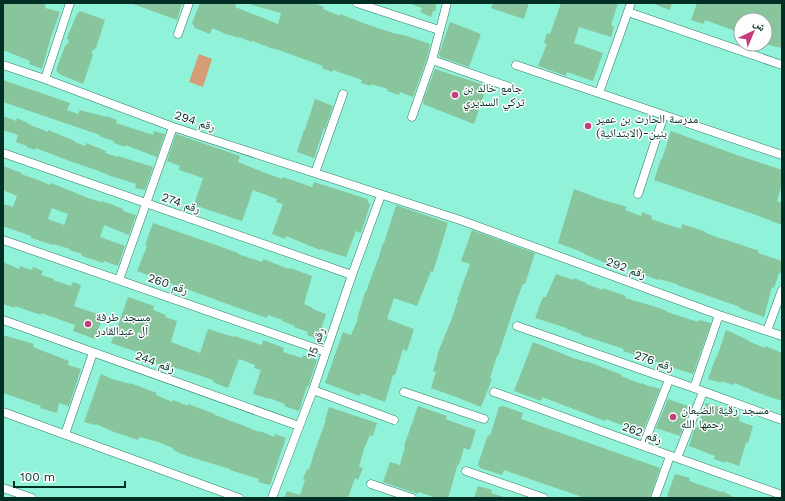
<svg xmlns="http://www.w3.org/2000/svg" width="785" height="501" font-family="'Work Sans','Noto Naskh Arabic',sans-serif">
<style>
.green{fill:#d59d77}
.building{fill:#88c49c;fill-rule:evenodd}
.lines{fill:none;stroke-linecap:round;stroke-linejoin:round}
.minor-casing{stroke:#2e7b69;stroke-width:9}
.minor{stroke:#fff;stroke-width:8}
.poi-dot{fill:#c43d7e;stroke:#fdfdfd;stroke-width:1.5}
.labels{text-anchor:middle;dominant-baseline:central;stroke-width:3;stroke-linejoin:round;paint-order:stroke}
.poi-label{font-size:12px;fill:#012f26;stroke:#fdfdfd;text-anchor:start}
.street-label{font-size:12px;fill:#012f26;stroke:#fdfdfd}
</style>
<rect width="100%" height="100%" fill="#90f2d8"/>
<path class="green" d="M199,54L212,59L203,87L189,82Z"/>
<path class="building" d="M3,3H41L46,5L45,8L60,12L51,37L42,69L29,64L30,61L3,50Z
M133,3H182L177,20L133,4Z
M200,3H236L235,7L278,24L281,13L252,5V3H313L324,7L323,9L340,16V14L366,24L393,33L407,36L430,44L427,58L413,97L400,92L399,95L387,91L388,89L371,84V86L361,83L362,80L333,70L332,72L322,68L323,66L279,50L271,48L253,41L252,42L239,37V38L226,34L212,28L210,34L195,28L192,23Z
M411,3H436V10L433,11L431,17L420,12L422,8L411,4Z
M493,3H529L524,19L491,8Z
M561,3H618L611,25L614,26L611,37L579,27L574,43L603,53L593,81L567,72L566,76L538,66L547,44L544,43L547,33L550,34Z
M654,3H672L670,10L654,4Z
M697,3H782V48L765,44V20H741V33L705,20L704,24L691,20Z
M80,11L105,20L96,48L91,52L93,55L83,84L59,74L56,70L65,46L69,42L67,38L77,14Z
M450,22L481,34L469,67L440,57L439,54L441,48Z
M435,69L487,86L474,124L423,104L424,102L423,101Z
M3,80L70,103L67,110L78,114L80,110L106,117V116L117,120L116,123L153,135L154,131L165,134L157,157L125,145V147L114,143V141L99,136L100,135L3,102Z
M315,99L333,106L325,129L324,128L314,158L297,152L304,130H305Z
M3,116L16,121L17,118L28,123V124L48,132V130L75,141V142L85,146L86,143L106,151L105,153L118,157V156L153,167L145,190L135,188L136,184L108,175L99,171L72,162L36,148L35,150L27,147V146L16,142L18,135L3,130Z
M671,131L734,154L782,170V184L777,201L782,203V225L759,216L654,180L661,159H662Z
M176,134L240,156L238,162L263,172L282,179L283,177L312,187L314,182L367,199L370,205L361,233L356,231L346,257L320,249V250L286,236L285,239L272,234L283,204L276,202L277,199L253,190L242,221L194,205L203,178L179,170L180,166L167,161Z
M3,166L22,173L21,174L38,180L50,185L51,183L71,191L88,198L101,202L102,201L111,204L123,209V211L136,215L129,235L104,225L100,237L125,246L118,266L104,261L103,263L82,256V254L69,250L70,249L53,244V245L38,240L31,238V236L3,226V204L13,207L17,196L3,190ZM52,208L68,214L64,225L48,219Z
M574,189L603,200L627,207L625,210L641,216L642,212L652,216L651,219L681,229L682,224L706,232V233L721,239V238L759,251L758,253L782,261V267L780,274L779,273L774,288L772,287L764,317L739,308L740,307L677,285V284L659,279L658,280L618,265L607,262L606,263L584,254V253L558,243Z
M396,205L448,223L433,272L431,271L417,306L394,298L387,319L414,329L407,351L403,349L395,375H393L385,402L361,393L360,396L325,383L343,332L351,335L358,319H357L365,292H366L372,275L380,254V253L383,243H384Z
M153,223L216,245L238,253V254L262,262L263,259L289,269L290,268L312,276L304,304L313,308L312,309L326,314L318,339L307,335L308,332L294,327L295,326L282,321L283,320L268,315L267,318L244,310L137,271L147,246L145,245Z
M472,230L535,253L525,284H523L517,299L498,356H497L490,378L492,379L481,407L456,397L431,388L436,372L433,371L438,355H437L452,318L458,300H457L470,264L461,261Z
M3,262L19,269L20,266L32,270L33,267L43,271L41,275L54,279L53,280L71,286L73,282L81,285L74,306L103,316L95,339L73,331L75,325L41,313V315L15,306V308L3,304Z
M556,274L573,280L574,278L586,283V284L603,290V288L614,292L626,296L625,298L656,307L667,311V312L698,322L699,320L711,323L693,374L667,366V365L623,351L624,349L581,335V334L567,329V328L535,318L543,297H546Z
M128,297L154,306L153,310L166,315L165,317L177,321L171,342L200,353L208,329L234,337V336L262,345L263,340L284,348L283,352L302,358L303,355L317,360L308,387L307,386L299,411L284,406L285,404L269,398V399L253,394L261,370L254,368L255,365L239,359L228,388L213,382V380L189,372L169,366V368L152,362L154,358L111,343L120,320Z
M726,330L748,340V341L765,348V346L782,353V401L750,390V389L734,383L733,385L721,381V383L708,379L716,357H717Z
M3,335L34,344L33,347L69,361L68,365L81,369L69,406L59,403L57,413L40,408L41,406L3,393Z
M533,342L573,358L586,362V361L612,371L622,375L621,376L641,384V383L651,387V386L660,389L642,433L606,419L605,421L542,397L541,401L514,391Z
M101,374L112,379L130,384V383L157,393L156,395L172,402L173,400L188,406V404L215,414V415L242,425L259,432L260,431L274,437L275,434L286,438L270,485L258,482L259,479L230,470V469L187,456L173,450V448L158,442L140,437L138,440L114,432L96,424L95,425L84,422Z
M668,399L691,407L680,436L656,428Z
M706,403L730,410L729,413L740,417L739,421L753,426L748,443H746L739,466L725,461V463L714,459L715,456L689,446L695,427L697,428Z
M418,406L447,416L445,419L476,430L470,450L464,448L459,465L458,464L448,498H437L419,492L418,494L383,482L390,462L400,465L405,447L404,446Z
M503,406L523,413L521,419L660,468L650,498H585L504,470L502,475L480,468L478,464L488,435L490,436L499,407Z
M329,407L377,423L373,436L370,435L364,449L359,467L363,468L358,480L355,478L348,498H284L287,491L300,495L305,480L303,479L307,469L309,470L315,450L326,420H325Z
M675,474L690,478L689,481L721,492L722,491L736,498H673L667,496Z
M478,486L492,490L491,493L504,497V498H474Z"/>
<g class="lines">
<g class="minor-casing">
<path id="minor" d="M357,3L439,30
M628,12L782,65
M178,34L189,3
M432,60L509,87
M3,65L45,79L173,127L463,221L719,315L782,336
M516,65L782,155
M45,79L70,3
M599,93L631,3
M412,117L432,60L447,3
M3,153L352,275
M315,173L343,94
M638,194L664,115
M3,240L326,352
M119,280L173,127
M3,320L299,426
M517,326L694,388L782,420
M767,331L782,290
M694,388L719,315
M313,390L394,420
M404,392L484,419
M494,392L643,446L782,495
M3,412L239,498
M65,434L93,353
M643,446L669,380
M677,458L703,392
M466,471L544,498
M371,484L412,498
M3,488L32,498
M272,498L313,390L352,275L381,195
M655,498L670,456"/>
</g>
<use href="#minor" class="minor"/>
</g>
<g class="poi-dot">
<circle cx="455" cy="95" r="4"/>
<circle cx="588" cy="126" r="4"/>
<circle cx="88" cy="324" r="4"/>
<circle cx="673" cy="417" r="4"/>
</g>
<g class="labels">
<g class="poi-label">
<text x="463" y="88">جامع خالد بن<tspan x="463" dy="14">تركي السديري</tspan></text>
<text x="596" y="119">مدرسة الحارث بن عمير<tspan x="596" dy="14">(الابتدائية)-بنين</tspan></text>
<text x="96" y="317">مسجد طرفة<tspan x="96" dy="14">آل عبدالقادر</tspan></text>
<text x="681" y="410">مسجد رقية الضبعان<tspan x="681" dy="14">رحمها الله</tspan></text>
</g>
<g class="street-label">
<text transform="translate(195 121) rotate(18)">رقم 294</text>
<text transform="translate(181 203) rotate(19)">رقم 274</text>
<text transform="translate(626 268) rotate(20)">رقم 292</text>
<text transform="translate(168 284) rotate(19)">رقم 260</text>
<text transform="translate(316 343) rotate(-71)">رقم 15</text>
<text transform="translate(654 361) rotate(19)">رقم 276</text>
<text transform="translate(155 362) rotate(20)">رقم 244</text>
<text transform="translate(642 433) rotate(20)">رقم 262</text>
</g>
</g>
<rect width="785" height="501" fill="none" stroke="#012f26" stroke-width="8"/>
<g transform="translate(753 32) rotate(44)"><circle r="19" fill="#fdfdfd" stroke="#98aba7"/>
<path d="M0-3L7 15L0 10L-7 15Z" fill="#c43d7e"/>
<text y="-6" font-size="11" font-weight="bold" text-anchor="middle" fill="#012f26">ش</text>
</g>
<path d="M14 481v6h111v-6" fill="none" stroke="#012f26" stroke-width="2"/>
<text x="20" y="481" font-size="12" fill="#012f26" stroke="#fdfdfd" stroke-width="3" paint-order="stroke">100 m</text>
</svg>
